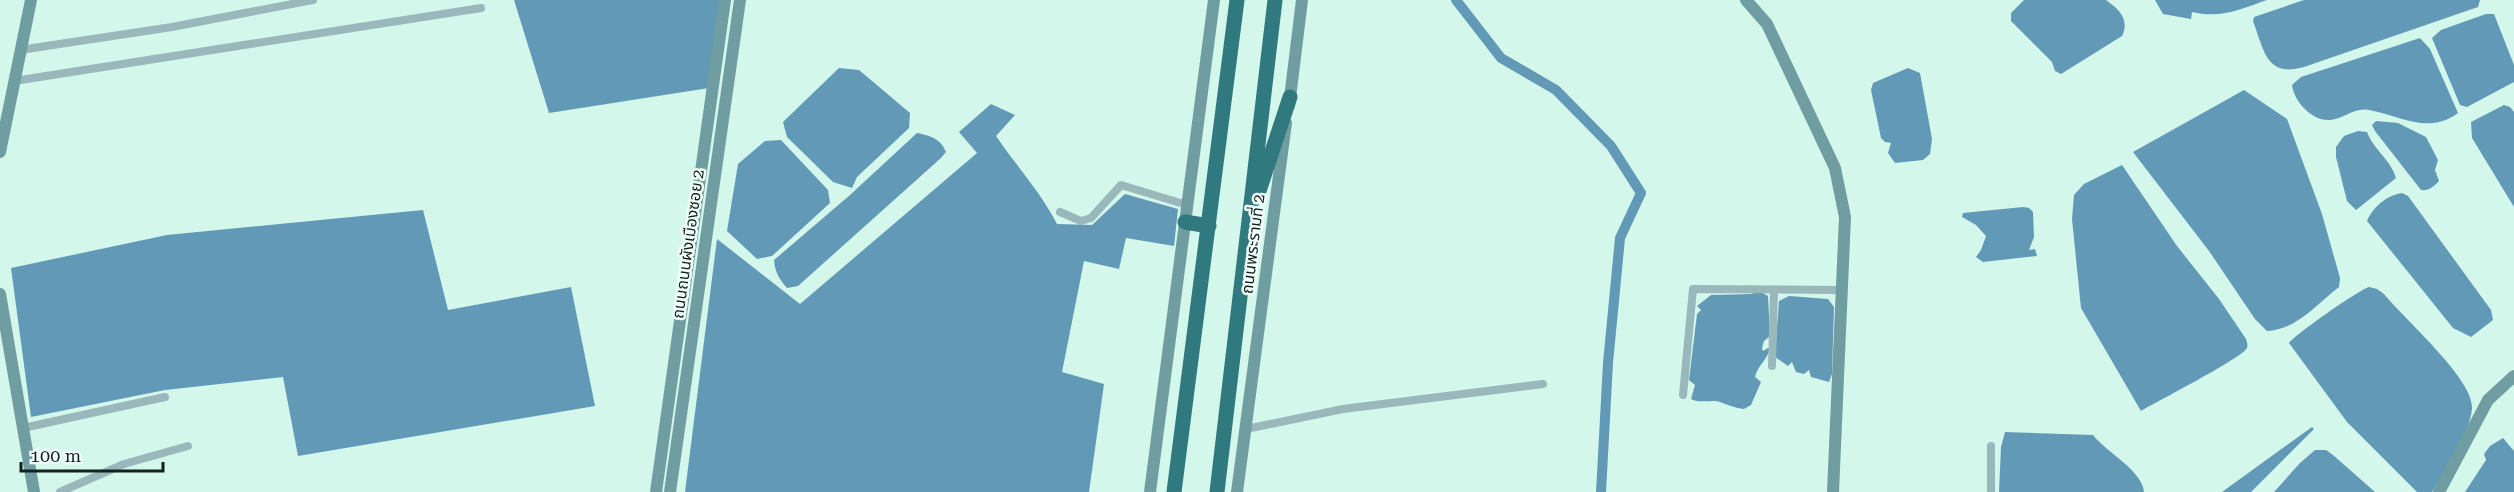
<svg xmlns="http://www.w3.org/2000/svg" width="2514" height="492" font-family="'Roboto Serif','Noto Sans Thai',serif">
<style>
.water{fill:#6299b6}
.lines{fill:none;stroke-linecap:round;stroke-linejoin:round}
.canal{stroke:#6299b6;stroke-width:10}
.street{stroke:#9ab8bb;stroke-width:8}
.secondary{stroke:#709da1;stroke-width:12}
.highway{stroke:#30797f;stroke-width:15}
.labels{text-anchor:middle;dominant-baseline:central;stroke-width:5;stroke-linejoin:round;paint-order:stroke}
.street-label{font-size:16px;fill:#14211d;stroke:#f1fffa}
</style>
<rect width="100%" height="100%" fill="#d3f7eb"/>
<path class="water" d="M514,0H720L709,88L549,113Z
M2024,0H2106C2119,9 2130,20 2122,36L2061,74L2055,71L2052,62L2011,21V13Z
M2155,0H2267C2241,9 2221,19 2192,12L2191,19L2163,14Z
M2304,0H2480L2478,7L2304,67C2266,78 2264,50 2253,21L2254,17Z
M2486,14H2494L2514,65V82L2467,107L2460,105L2432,38L2441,30Z
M2420,38L2430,49L2458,113C2428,135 2402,116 2369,110C2354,107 2344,119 2330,120C2311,121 2294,101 2292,85L2301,77Z
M839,68L859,70L910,113L909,128L857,177L852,188L833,182L787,137L783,122Z
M1908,68L1920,73L1932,139L1930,154L1923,160L1895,163L1888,153L1891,143L1885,142L1881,138L1871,90L1873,83Z
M2244,90L2287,119L2322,214L2340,278L2339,287C2317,304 2296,330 2267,331L2255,319L2209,251L2133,152Z
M991,104L1015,115L996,136C1017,167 1040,191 1057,224L1092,225L1125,194L1178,209L1174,246L1126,238L1119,269L1084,261L1062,372L1104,384L1089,492H685L717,239L800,304L977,153L959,132Z
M2504,105L2510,107L2514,112V207L2472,138L2471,122Z
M2376,121L2398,123L2426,137L2438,160L2435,170L2439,181C2433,187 2429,191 2421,190L2375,131L2372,125Z
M2358,131L2367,132C2373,149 2391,160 2396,178L2356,210L2347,201L2336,157V147L2344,136Z
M917,133C931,136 940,138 946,152L941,158L798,286L787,288C779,279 775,272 774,260L850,195Z
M781,140L828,190L830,203L772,256L757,259L727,231L738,164L765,141Z
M2122,165L2177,246L2219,299L2246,339C2247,342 2248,345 2247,348C2242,358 2156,402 2141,411L2081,308L2072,219L2074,195L2084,184Z
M2402,193L2408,196L2491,310L2493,320L2471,337L2453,328L2367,221C2373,207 2387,195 2402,193Z
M2023,207L2029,208L2033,212L2034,237L2029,250L2035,249L2037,256L1983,262L1976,257L1981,250L1986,236L1976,225L1962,217L1963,213Z
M423,210L448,310L571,287L595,406L298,456L283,377L165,390L31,417L11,268L167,235Z
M2369,287L2377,289L2384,294C2404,319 2475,380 2472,409C2469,435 2446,470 2432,492H2417L2347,422L2289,343C2296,334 2357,291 2369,287Z
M1757,290L1768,296L1770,336L1764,341L1762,348L1763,351L1768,348L1770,349C1767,360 1758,365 1755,377L1761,382L1751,405L1744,409C1735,408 1728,405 1720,402C1711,399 1701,404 1691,399L1695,385L1689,380L1697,314L1701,310L1697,306L1711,295L1752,294Z
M1789,296L1828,299L1834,307L1832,374L1829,382L1811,377L1809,370L1804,374L1796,372L1792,362L1788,366L1775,357L1779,301Z
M2312,427L2314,429L2251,492H2222Z
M2005,432L2093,435C2106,452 2143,471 2144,492H1999L2001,447Z
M2503,438L2514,451V492H2465L2486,460L2484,454L2490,446Z
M2315,450H2326L2333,455L2375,492H2274L2300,463Z"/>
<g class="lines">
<path class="canal" d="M1456,0L1501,58L1556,90L1611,146L1641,193L1620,238L1608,363L1601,492"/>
<path class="street" d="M20,50L172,27L313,0
M14,81L481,8
M1060,212L1081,221L1091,218L1121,185L1187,205
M1772,366L1774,290
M1683,395L1693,289L1842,290
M23,428L165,397
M1246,429L1343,409L1543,384
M60,492L124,464L188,446
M1991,492V446"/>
<path class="secondary" d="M1746,0L1767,24L1835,168L1845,217L1833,492
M1289,106L1302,0
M0,152L31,0
M0,294L34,492
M656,492L725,0
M670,492L740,0
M1150,492L1214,0
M1237,492L1286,123
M2439,492L2488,400L2514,376"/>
<path class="highway" d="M1259,191L1290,97
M1185,222L1209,226
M1174,492L1237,0
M1217,492L1275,0"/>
</g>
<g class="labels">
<g class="street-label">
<text transform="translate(688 244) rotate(-82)">ถนนถนนผังเมืองซอย 2</text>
<text transform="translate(1253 244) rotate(-83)">ถนนพระรามที่ 2</text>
</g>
</g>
<path d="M21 462v9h142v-9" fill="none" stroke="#14211d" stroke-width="3"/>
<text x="30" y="462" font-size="18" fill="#14211d" stroke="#f1fffa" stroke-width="4.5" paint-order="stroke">100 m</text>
</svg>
